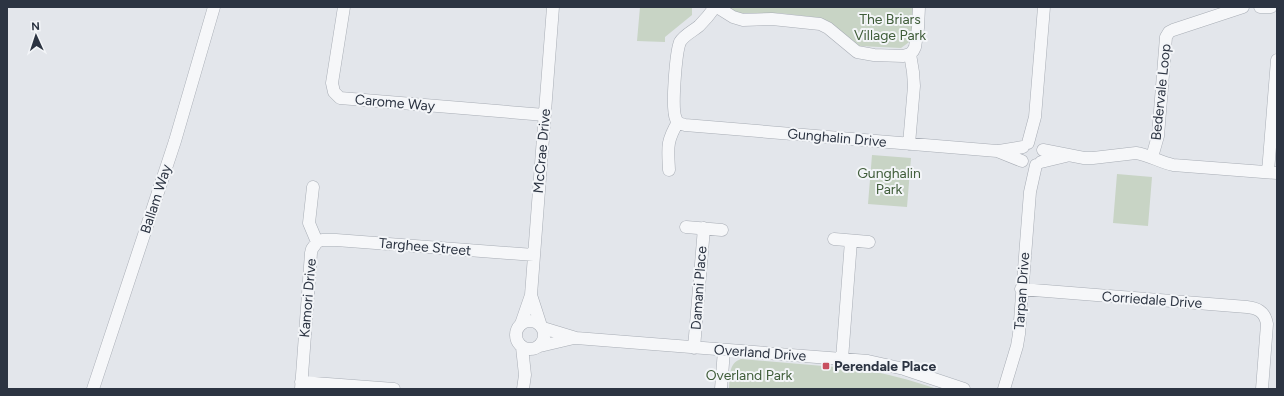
<svg xmlns="http://www.w3.org/2000/svg" width="1284" height="396" font-family="Figtree,sans-serif">
<style>
.green{fill:#c8d4c5}
.lines{fill:none;stroke-linecap:round;stroke-linejoin:round}
.minor-casing{stroke:#a8adb5;stroke-width:13}
.minor{stroke:#f6f7f9;stroke-width:12}
.poi-dot{fill:#c85060;stroke:#f3f5f8;stroke-width:1.5}
.labels{text-anchor:middle;dominant-baseline:central;stroke-width:4;stroke-linejoin:round;paint-order:stroke}
.park-label{font-size:14px;fill:#405d3a;stroke:#f3f5f8}
.street-label{font-size:14px;fill:#2c3442;stroke:#f3f5f8}
.poi-label{font-size:14px;font-weight:bold;fill:#2c3442;stroke:#f3f5f8;text-anchor:start}
</style>
<rect width="100%" height="100%" fill="#e3e6eb"/>
<path class="green" d="M640,7H689L692,8V15L665,37V42L637,41Z
M727,7H915L912,40L901,48L859,46L822,18L779,13H738Z
M872,155L911,158L907,207L868,204Z
M1117,174L1152,177L1148,226L1113,223Z
M741,359L858,369C885,373 911,380 937,389H729C730,378 728,363 741,359Z"/>
<g class="lines">
<g class="minor-casing">
<path id="minor" d="M344,7L332,83L334,92L340,98L545,115
M715,7C710,14 705,20 699,26C693,31 684,35 680,42C676,52 671,109 676,119C677,123 681,124 685,125L997,151L1022,161
M717,7L733,17L743,20L772,19L820,24L828,28L857,52L874,55L903,56L910,54L913,51L915,47L918,28L919,7
M1260,7H1271
M1028,143L1035,117L1044,7
M909,144L914,86L913,72L910,54
M1043,150L1084,158H1093L1136,153C1149,155 1160,162 1173,165L1277,173
M999,151L1023,147
M1152,157L1158,136L1166,37L1169,32L1173,30L1243,7
M1041,162L1066,156
M669,170C668,148 666,142 678,122
M1268,172L1277,60
M686,227L722,230
M834,239L869,242
M317,242L322,240H336L534,255
M1021,289L1247,307C1258,308 1265,312 1267,324L1262,389
M531,295L541,326
M516 335a14 14 0 1 1 28 0a14 14 0 1 1-28 0Z
M521,324L531,295L553,7
M543,328L576,338L868,361L904,369L964,389
M540,346L574,338
M522,347L525,375L523,389
M694,348L704,228
M842,359L851,241
M301,382L394,389
M93,389L175,141L214,7
M301,389L311,253L312,249L317,242L309,223L313,187
M721,389L724,350
M1004,389L1017,346L1019,334L1030,192L1036,165"/>
</g>
<use href="#minor" class="minor"/>
</g>
<rect class="poi-dot" x="822" y="362" width="8" height="8" rx="2"/>
<g class="labels">
<g class="park-label">
<text x="890" y="19">The Briars<tspan x="890" dy="16">Village Park</tspan></text>
<text x="889" y="173">Gunghalin<tspan x="889" dy="16">Park</tspan></text>
<text x="749" y="375">Overland Park</text>
</g>
<g class="street-label">
<text transform="translate(1161 92) rotate(-84)">Bedervale Loop</text>
<text transform="translate(395 103) rotate(5)">Carome Way</text>
<text transform="translate(837 138) rotate(5)">Gunghalin Drive</text>
<text transform="translate(542 151) rotate(-85)">McCrae Drive</text>
<text transform="translate(156 199) rotate(-72)">Ballam Way</text>
<text transform="translate(425 247) rotate(5)">Targhee Street</text>
<text transform="translate(699 288) rotate(-86)">Damani Place</text>
<text transform="translate(1022 291) rotate(-86)">Tarpan Drive</text>
<text transform="translate(308 298) rotate(-85)">Kamori Drive</text>
<text transform="translate(1152 300) rotate(4)">Corriedale Drive</text>
<text transform="translate(760 353) rotate(4)">Overland Drive</text>
</g>
<g class="poi-label">
<text x="834" y="366">Perendale Place</text>
</g>
</g>
<rect width="1284" height="396" fill="none" stroke="#2c3442" stroke-width="16"/>
<g transform="translate(36 36) rotate(357)" stroke="#f3f5f8" stroke-width="3" paint-order="stroke">
<path d="M0-3L7 15L0 10L-7 15Z" fill="#2c3442"/>
<text y="-6" font-size="11" font-weight="bold" text-anchor="middle" fill="#2c3442">N</text>
</g>
</svg>
